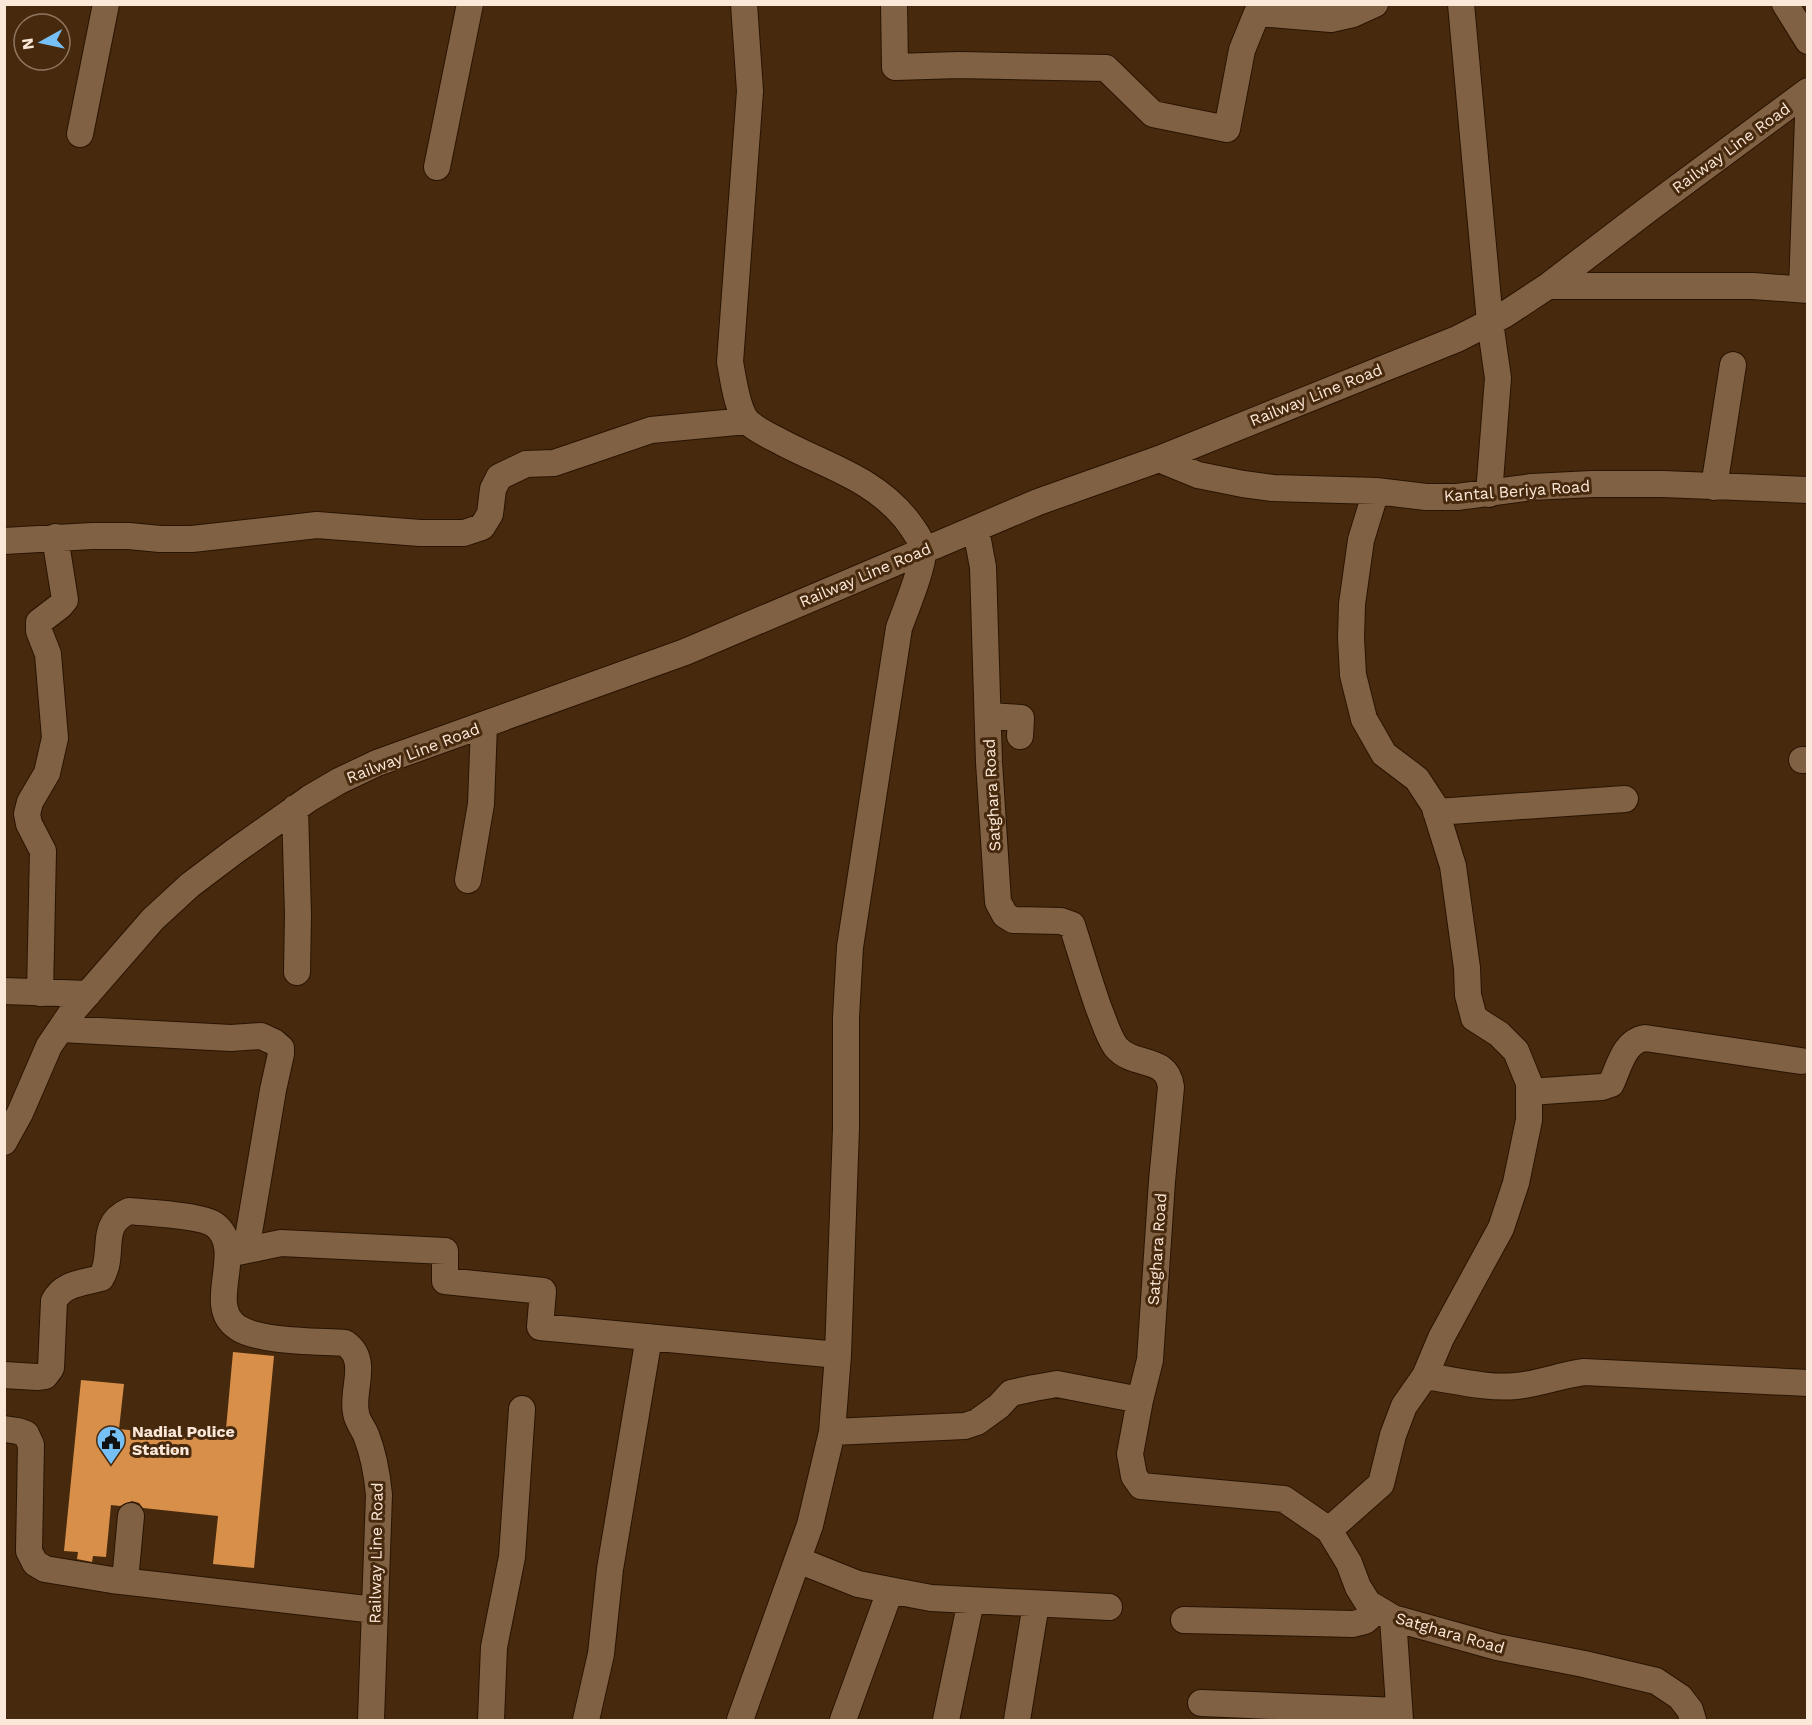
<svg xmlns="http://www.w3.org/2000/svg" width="1812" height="1725" font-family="'Work Sans',sans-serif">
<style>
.building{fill:#d88f4a}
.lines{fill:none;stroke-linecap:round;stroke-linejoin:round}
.minor-casing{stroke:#291401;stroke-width:28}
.minor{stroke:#816144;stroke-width:26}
.labels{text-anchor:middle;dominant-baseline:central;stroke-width:6;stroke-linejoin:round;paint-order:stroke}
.street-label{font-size:16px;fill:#fce8d9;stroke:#472a0e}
.poi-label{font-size:16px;font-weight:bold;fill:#fce8d9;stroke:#472a0e;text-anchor:start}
</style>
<rect width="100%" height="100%" fill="#472a0e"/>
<path class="building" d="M233,1352L274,1356L254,1568L213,1564L218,1516L143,1508L139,1503L132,1501L120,1506L111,1505L106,1557L93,1556L92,1562L77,1559L78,1552L64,1551L81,1380L124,1384L119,1429L225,1440Z"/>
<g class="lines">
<g class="minor-casing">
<path id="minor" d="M894,4L895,67L959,65L1106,68L1153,114L1227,129L1242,50L1257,13L1331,19L1353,14L1375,4
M1461,4L1490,322L1498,378L1489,494
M1785,4L1808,41
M80,134L106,4
M437,167L470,4
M1548,286H1753L1808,290
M1802,289L1808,118
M1159,459L1198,475L1243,484L1273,488L1376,491L1426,497H1457L1532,487L1592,484H1663L1808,490
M1714,487L1733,365
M976,530L983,567L989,762L998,902L1005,915L1013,920L1061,921L1072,925C1081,953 1089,981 1099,1009C1104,1021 1108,1036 1116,1047C1134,1068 1167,1055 1171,1087L1162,1181L1150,1360L1140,1400L1130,1454L1134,1476L1141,1486L1284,1499L1329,1530L1349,1563L1358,1587L1368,1603L1393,1618L1497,1647L1584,1664L1656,1681L1680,1697L1690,1710L1693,1720
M4,541L92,536H129L160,539H192L317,525L420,533H464L482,527L490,514L493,489L499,477L526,464L554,463L651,430L747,421
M988,716L1021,718L1020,736
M1802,760H1808
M295,808L298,915L297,972
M1436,812L1625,799
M468,880L481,804L484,725
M4,991L88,994
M40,993L43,851L29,824L27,814L30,802L47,773L55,738L48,654L39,631V622L60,606L65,600L55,537
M61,1029L231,1038L261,1036L274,1042L281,1048V1054L273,1090L246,1250
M1529,1092L1602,1087L1611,1084C1619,1067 1624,1041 1645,1038L1801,1061
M4,1142L20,1113L49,1046L72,1012L153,919L190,885L235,851L310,798L339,781L377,763L685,652L1038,502L1159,459L1457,339L1504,315L1548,286L1650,208L1808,91
M228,1254L281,1243L445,1251V1281L543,1291L540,1327L838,1355
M4,1375L37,1377L45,1376L51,1368L54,1301C63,1283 83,1283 101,1278C116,1254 97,1225 129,1211C147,1213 202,1215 215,1225C247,1250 204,1305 237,1327C257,1342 318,1341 345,1343C370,1360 351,1389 356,1413C357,1421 363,1428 366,1435C374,1455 377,1473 379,1495L371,1720
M1425,1376C1454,1380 1487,1389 1516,1386C1539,1384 1561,1375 1584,1372L1808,1383
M4,1429L18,1431L26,1434L31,1445L29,1551L35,1563L45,1569L112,1580L375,1610
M832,1432L965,1426L977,1422L999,1406L1011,1393L1034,1388L1057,1384L1140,1400
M1329,1530L1381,1484L1393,1435L1404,1406L1425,1376L1441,1338L1501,1228L1516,1183L1529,1120V1083L1516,1051L1499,1034L1474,1018L1468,995L1467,968L1453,866L1434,805L1417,779L1384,754L1364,719L1353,675L1351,638L1352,604L1361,540L1376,491
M798,1560L858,1584L931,1598L1109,1607
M125,1581L131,1516
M1393,1618L1400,1720
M1184,1620L1353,1624L1365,1621L1377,1610
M1201,1703L1399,1711
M491,1720L494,1647L512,1557L522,1409
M586,1720L601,1654L610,1569L649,1337
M740,1720L810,1525L832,1432L838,1355L846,1128V1017L850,947L899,628C904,614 925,563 923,550C922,540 912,527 906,519C874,479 827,466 783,443C772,437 758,431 748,422C737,411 733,377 730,362L750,91L744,4
M843,1720L890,1591
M946,1720L971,1601
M1017,1720L1036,1604"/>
</g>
<use href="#minor" class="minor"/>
</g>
<defs>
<g id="civic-pin" transform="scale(1.5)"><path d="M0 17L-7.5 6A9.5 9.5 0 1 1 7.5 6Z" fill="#76c0f6" stroke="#472a0e"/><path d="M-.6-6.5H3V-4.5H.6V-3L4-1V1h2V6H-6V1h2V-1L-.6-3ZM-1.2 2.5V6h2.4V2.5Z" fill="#111"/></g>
</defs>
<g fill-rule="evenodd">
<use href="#civic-pin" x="111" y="1440"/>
</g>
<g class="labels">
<g class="street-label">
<text transform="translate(1731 148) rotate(-36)">Railway Line Road</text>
<text transform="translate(1316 395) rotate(-22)">Railway Line Road</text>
<text transform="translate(1517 491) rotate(-4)">Kantal Beriya Road</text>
<text transform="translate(865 575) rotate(-23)">Railway Line Road</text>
<text transform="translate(413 753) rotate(-21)">Railway Line Road</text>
<text transform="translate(992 795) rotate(-93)">Satghara Road</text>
<text transform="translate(1157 1249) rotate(-86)">Satghara Road</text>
<text transform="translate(376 1553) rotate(-89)">Railway Line Road</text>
<text transform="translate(1450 1633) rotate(16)">Satghara Road</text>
</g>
<g class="poi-label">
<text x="132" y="1431">Nadial Police<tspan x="132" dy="18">Station</tspan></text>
</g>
</g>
<rect width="1812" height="1725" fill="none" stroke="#fce8d9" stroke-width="12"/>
<g transform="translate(42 42) rotate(262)"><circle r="28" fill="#472a0e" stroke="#8f765f" stroke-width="1.5"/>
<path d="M0-4.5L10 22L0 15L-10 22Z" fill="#76c0f6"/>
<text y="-9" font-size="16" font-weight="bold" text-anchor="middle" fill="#fce8d9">N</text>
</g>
</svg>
